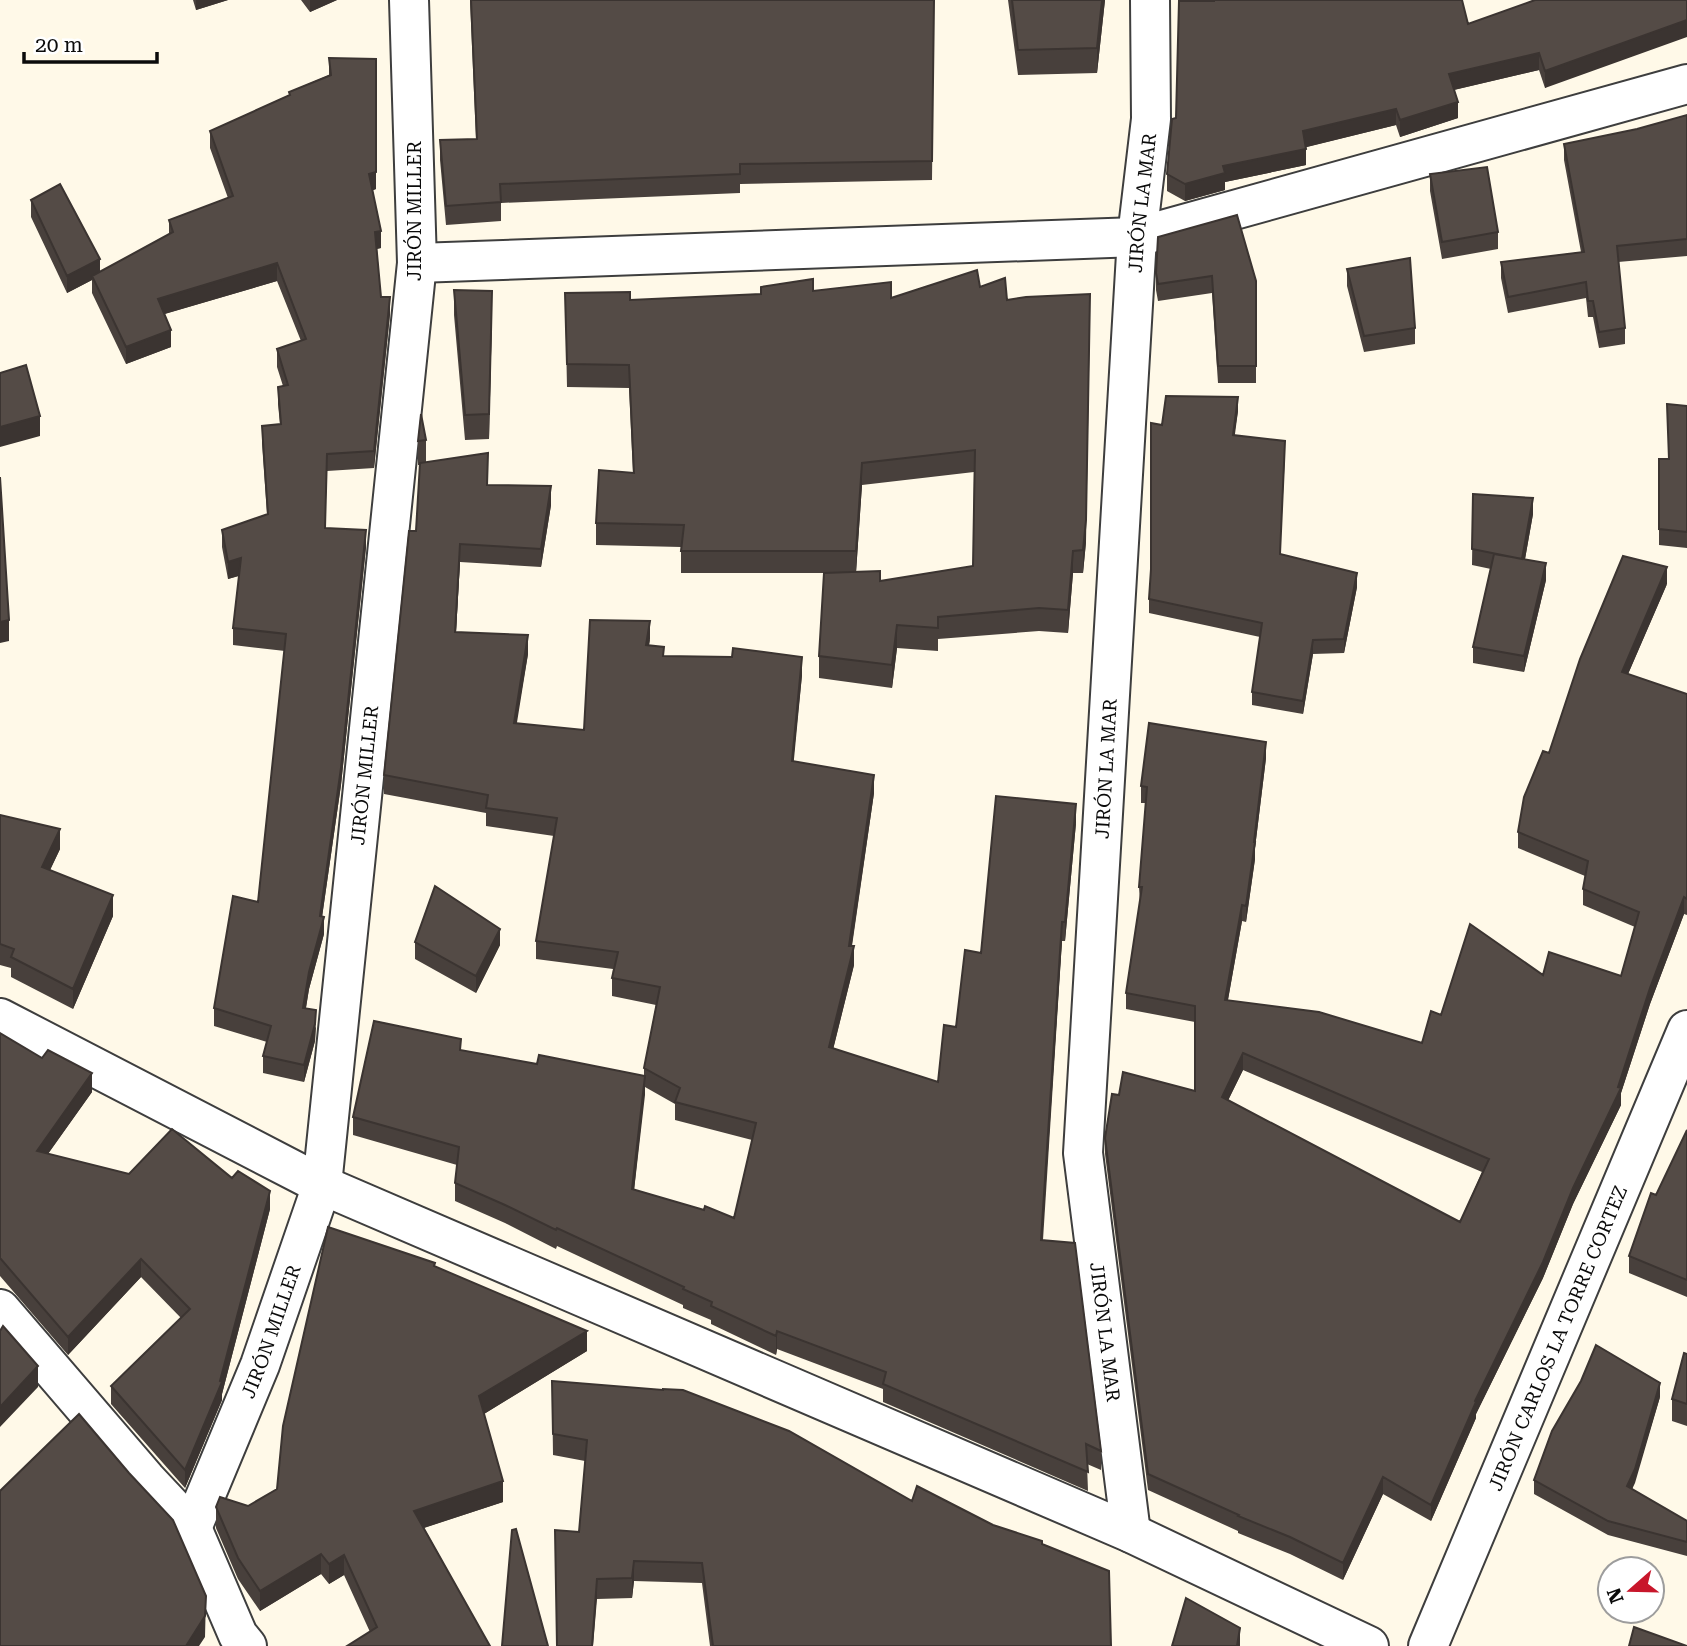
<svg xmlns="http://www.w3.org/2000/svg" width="1687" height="1646" font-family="'Roboto Serif',serif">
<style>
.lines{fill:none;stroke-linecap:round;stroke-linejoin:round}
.street-casing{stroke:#3e3e3e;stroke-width:42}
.street{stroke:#fff;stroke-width:38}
.wall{fill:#48403c;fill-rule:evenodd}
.shaded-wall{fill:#3b3431}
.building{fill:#544b46;stroke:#3b3431;stroke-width:2;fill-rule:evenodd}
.labels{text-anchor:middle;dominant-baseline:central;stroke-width:7;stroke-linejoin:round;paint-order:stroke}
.street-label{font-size:19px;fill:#0b0b0b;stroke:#fff}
</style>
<rect width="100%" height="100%" fill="#fff9e8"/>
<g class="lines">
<g class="street-casing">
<g id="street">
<path d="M417,263L1137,237L1687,84"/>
<path d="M0,1018L322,1185L1131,1533L1369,1646"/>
<path d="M0,1309L146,1479L192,1528L238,1635L247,1646"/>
<path id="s1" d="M192,1528L260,1365L322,1185L417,263L409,0"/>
<path id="s2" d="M1131,1533L1083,1153L1137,237L1151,119L1150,0"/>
<path id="s3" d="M1428,1646L1687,1030"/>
</g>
</g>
<use href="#street" class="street"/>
</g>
<path class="wall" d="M193,0H228L196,10Z
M301,0H337L310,12Z
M470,0H934L932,180L740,184V193L501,203V221L446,225L440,160V140L476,139Z
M1008,0H1105L1097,73L1018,75Z
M1210,0H1462L1468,24L1687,0L1545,88L1539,70L1454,90L1458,118L1400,137L1396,125L1306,147V165L1225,182V190L1185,201L1167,191V174L1176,118Z
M329,58L376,189L372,190L381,248L377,249L381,297L390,314L374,468L327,471L325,528L366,547L341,785L322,917L324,934L309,989L306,1008L316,1028L315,1041L304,1082L263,1073V1056L267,1042L214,1026V1008L258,902L285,651L233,645V628L239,576L228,579L222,547V530L267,514L262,443V426L280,424L278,404V387L283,386L277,367V349L301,341L277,281L164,314L171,347L126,364L92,293V280L67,293L31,217V200L100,272L169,234V220L228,198L210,148V131L289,95V92L329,75Z
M1687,115V256L1618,262L1625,328V344L1599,348L1593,317H1588L1586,298L1508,313L1501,278V262L1581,252L1564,160V144L1637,129Z
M1430,174L1498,232V249L1442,259L1430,191Z
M1237,215L1256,281V383H1218L1212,293L1158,301L1156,290V273Z
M1347,269L1415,328V344L1364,352L1347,286Z
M761,287L891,298L980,287L1007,300L1086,542L1083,573H1073L1068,633L1039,631L938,639V651L897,648L892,688L819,678V656L827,573H681V547L596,545V523L633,473L629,388L567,387L565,293L630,300L761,294ZM974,472L973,566L880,581L856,572L862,485Z
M454,290L492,315L489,439L465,440L454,315Z
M1687,406V548L1659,545V459H1668Z
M1238,411L1234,436L1285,455L1280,554L1357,587L1344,653L1313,654L1303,714L1252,705V692L1260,637L1149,613V599L1162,425Z
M426,440V462L487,485L551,505L541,567L460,562L456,632L528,654L516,723L584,730L650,639L649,645L664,656L802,675L793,762L874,793L852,946L854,965L833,1049L938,1082L981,953L1076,823L1065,941H1062L1043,1240L1101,1451V1470L1087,1464L1088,1491L883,1402V1389L777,1349L776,1355L711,1324V1320L683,1308V1305L557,1246L556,1249L505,1223L455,1201V1183L457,1165L353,1135V1117L461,1050L537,1064L644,1076V1068L656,1005L612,996V978L613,969L536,959V941L554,836L486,826V813L384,794V775L416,531L420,465H418V441ZM645,1087L675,1104V1120L752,1140L734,1218L634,1190Z
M1473,494L1533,514L1525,559L1546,580L1524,672L1473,663V647L1491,569L1472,565Z
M1667,584L1628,674L1687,694V915L1684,914L1650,1004L1621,1093V1105L1573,1204L1543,1278L1476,1414V1418L1431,1521L1383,1494L1343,1580L1290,1554L1238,1533V1531L1148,1490L1105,1154V1138L1119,1095L1195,1091V1022L1126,1009V993L1140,903L1139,887L1146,803H1141V786L1266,758L1255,848V859L1246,922L1242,921L1228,1000L1422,1043L1441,1015L1543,975L1621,976L1635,927L1583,905V889L1585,876L1518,848V832L1549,753ZM1243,1070L1482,1172L1460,1222L1228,1100Z
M0,815L60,849L50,870L113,916L73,1009L11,977V968L0,965Z
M415,942L500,945L476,993L415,959Z
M0,1033L92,1092L48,1154L270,1209L222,1394V1400L185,1488L111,1404V1386L181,1318L141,1277L68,1355L0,1276Z
M1687,1130V1297L1629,1273V1256Z
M435,1267L587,1351L484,1414L503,1502L424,1528L490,1646L370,1632L344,1575L329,1584L321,1574L260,1611L238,1579L216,1528V1507L248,1506L277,1489Z
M1687,1354V1426L1672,1421V1399Z
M552,1381L912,1501L993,1525L1042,1544L1111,1646H710L702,1583L634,1581L632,1598L597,1599L579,1532L585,1461L553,1455Z
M1660,1397L1632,1489L1687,1521V1556L1608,1535L1534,1494V1480Z"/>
<path class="shaded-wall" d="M196,0H228L196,10Z
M310,0H337L310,12Z
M1102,0H1105L1097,73V48Z
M1687,20V37L1545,88V71Z
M1539,53V70L1449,91V74Z
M376,76V189L369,192V174Z
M1458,102V118L1400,137V120Z
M1396,109V125L1303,148V131Z
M1306,149V165L1225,182V190L1185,201V184L1223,166Z
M381,231V248L375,249V232Z
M100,259V276H92V280L67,293V276Z
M277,263V281L158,316V299Z
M492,291V315L489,439V414Z
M390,297V314L374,468V451Z
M1090,316L1086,542L1083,573V550Z
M171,330V347L126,364V347Z
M1238,397V411L1233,449V435Z
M40,416V436L0,447V427Z
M862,463V485L856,573V551Z
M551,486V505L541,567V549Z
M1533,498V514L1522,576V559Z
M366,530V547L341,785L320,931L324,917V934L309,989L303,1025V1008L320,916Z
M460,544V562L455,650V632Z
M1073,551V573L1068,633V610Z
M241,558V575L228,579V562Z
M1546,563V580L1524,672V656Z
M1667,567V584L1622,688V672Z
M1357,573V587L1344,653V639Z
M9,620V641L0,643V622Z
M650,621V639L646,663V645Z
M897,625V648L892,688V665Z
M528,635V654L514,741V723Z
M1313,640V654L1303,714V701Z
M802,657V675L792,780V761Z
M1266,742V758L1255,848V859L1246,922V906Z
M874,775V793L849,964V946Z
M1076,804V823L1065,941V922Z
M60,829V849L42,887V867Z
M113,895V916L73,1009V989Z
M1684,897V914L1650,1004L1621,1093V1105L1573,1204L1543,1278L1476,1414V1418L1431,1521V1505L1475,1401L1618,1087L1650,988Z
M1242,905V921L1225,1016V1000Z
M1062,922V941L1041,1258V1240Z
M500,929V945L476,993V976Z
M854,946V965L829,1066V1047Z
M316,1010L315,1041L304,1082V1065Z
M1243,1053V1070L1222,1113V1097Z
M92,1073V1092L37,1169V1151Z
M645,1076V1095L632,1208V1189Z
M270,1191V1209L222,1394V1400L185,1488V1470L220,1381Z
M141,1259V1277L68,1355V1337Z
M587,1331V1351L479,1417V1396Z
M777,1331V1349L776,1355V1336Z
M38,1366V1387L0,1427V1407Z
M1660,1383V1397L1635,1483L1627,1500V1486Z
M1383,1477V1494L1343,1580V1563Z
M503,1481V1502L414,1531V1511Z
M321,1554V1574L260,1611V1591Z
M344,1555V1575L329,1584V1564Z
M634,1561V1581L632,1598V1578Z
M597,1579V1599L593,1646H592Z
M206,1596L205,1637L199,1646H186Z
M1240,1628V1646H1237Z"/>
<path class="building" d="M471,0H934L932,161L740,164V174L500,184L501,202L446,206L440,140L477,139Z
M1012,0H1102L1097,48L1018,50Z
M1214,0H1462L1468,24L1535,0H1687V20L1545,71L1539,53L1449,74L1458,102L1400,120L1396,109L1303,131L1306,149L1223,166L1225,173L1185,184L1167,174L1172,119L1176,118L1179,1H1214Z
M329,58L376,59V172L369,174L381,231L375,232L381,297H390L374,451L327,454L325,528L366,530L341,768L320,916L324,917L309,972L303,1008L316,1010L315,1024L304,1065L263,1056L271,1026L214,1008L233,896L258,902L286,634L233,628L241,558L228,562L222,530L268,514L262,426L281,424L278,387L288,385L277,349L306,339L277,263L158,299L171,330L126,347L92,276L173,232L169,220L233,196L210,131L290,95L289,92L331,75Z
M1687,115V239L1617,246L1625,328L1599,332L1593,301H1588L1586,282L1508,297L1501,262L1584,252L1564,144L1637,129Z
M1487,167L1498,232L1442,242L1430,174Z
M60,184L100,259L67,276L31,200Z
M1237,215L1256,281V366H1218L1212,276L1158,284L1156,273L1158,237Z
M1410,258L1415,328L1364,336L1347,269Z
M977,270L980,287L1005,278L1007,300L1026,297L1090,294L1086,520L1083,550L1073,551L1068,610L1039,608L938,617V628L897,625L892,665L819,656L824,573L880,571V581L973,566L975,450L862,463L856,551H681L684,525L596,523L599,470L634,473L629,365L567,364L565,293L630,292V300L761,294V287L813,279V291L891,282V298Z
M454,290L492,291L489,414L465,415Z
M26,365L40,416L0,427V373Z
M1166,396L1238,397L1233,435L1285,441L1280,554L1357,573L1344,639L1313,640L1303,701L1252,692L1262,623L1149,599L1151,569V423L1162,425Z
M1667,404L1687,406V532L1659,529V459H1669Z
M421,414L426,440L418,441Z
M488,453L487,485L551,486L541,549L460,544L455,632L528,635L514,723L584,730L590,620L650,621L646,645L664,647L663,656L732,657L733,648L802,657L792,761L874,775L849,946H854L829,1047L938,1082L944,1025L956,1027L965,950L981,953L996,796L1076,804L1065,922H1062L1041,1240L1075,1243L1101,1451L1086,1444L1088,1472L883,1384L886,1372L777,1331L776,1336L711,1306L712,1302L683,1289L684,1287L557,1228L556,1230L505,1205L455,1183L459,1147L353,1117L374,1021L461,1039L460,1050L537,1064L539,1055L645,1076L632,1189L704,1210L705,1206L734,1218L756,1123L675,1102L680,1088L644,1068L660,987L612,978L618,952L536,941L557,818L486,808L488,795L384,775L409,531H416L420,463Z
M0,477L9,620L0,622Z
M1473,494L1533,498L1522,559L1472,549Z
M1494,554L1546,563L1524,656L1473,647Z
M1623,556L1667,567L1622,672L1687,694V899L1684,897L1650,988L1618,1087L1621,1088L1573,1188L1543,1262L1475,1401L1476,1402L1431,1505L1383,1477L1343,1563L1290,1537L1238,1516L1239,1515L1148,1474L1105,1138L1112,1094L1119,1095L1123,1072L1195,1091V1006L1126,993L1142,887H1139L1147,787L1141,786L1149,723L1266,742L1254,842H1255L1246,906L1242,905L1225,1000L1319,1012L1422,1043L1431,1011L1441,1015L1470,924L1543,975L1549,952L1621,976L1639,912L1583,889L1588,861L1518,832L1524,797L1543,751L1549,753L1580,659ZM1243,1053L1489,1159L1460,1222L1222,1097Z
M0,815L60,829L42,867L113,895L73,989L11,957L14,949L0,944Z
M435,886L500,929L476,976L415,942Z
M0,1033L42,1058L48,1050L92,1073L37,1151L129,1174L172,1129L232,1178L238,1171L270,1191L220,1381L222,1382L185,1470L111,1386L190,1309L141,1259L68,1337L0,1258Z
M1687,1130V1280L1629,1256L1651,1193L1656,1195Z
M328,1227L435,1263L434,1266L587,1331L479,1396L503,1481L414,1511L490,1646H347L377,1627L344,1555L329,1564L321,1554L260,1591L238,1558L216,1507L220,1497L248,1506L277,1489L283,1426Z
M3,1326L38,1366L0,1407V1331Z
M1596,1345L1660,1383L1635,1469L1627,1486L1687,1521V1542L1608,1521L1534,1480L1552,1431L1581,1381Z
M1684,1353L1687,1354V1404L1672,1399Z
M552,1381L663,1390V1389L683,1390L789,1431L912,1501L917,1486L993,1525L1042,1541V1544L1109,1571L1111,1646H713L702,1563L634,1561L632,1578L597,1579L592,1646H557L555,1530L579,1532L587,1440L553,1434Z
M79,1414L129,1473L173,1520L206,1596L205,1616L186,1646H0V1491Z
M516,1529L548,1646H502L512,1530Z
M1186,1598L1240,1628L1237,1646H1172Z
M1634,1627L1687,1646H1629Z"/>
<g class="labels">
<g class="street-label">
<text stroke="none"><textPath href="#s2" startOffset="1335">JIRÓN LA MAR</textPath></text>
<text transform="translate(414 211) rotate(-90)">JIRÓN MILLER</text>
<text stroke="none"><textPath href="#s2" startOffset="768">JIRÓN LA MAR</textPath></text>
<text stroke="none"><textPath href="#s1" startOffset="779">JIRÓN MILLER</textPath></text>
<text stroke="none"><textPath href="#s1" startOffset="212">JIRÓN MILLER</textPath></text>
<text transform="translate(1105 1332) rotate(83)">JIRÓN LA MAR</text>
<text stroke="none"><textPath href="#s3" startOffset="334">JIRÓN CARLOS LA TORRE CORTEZ</textPath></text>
</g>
</g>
<g transform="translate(1631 1590) rotate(250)"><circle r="33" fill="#ffffff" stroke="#9d9d9d" stroke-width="2"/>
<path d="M0-5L12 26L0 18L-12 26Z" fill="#c8162b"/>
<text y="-10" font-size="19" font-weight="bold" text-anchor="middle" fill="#0b0b0b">N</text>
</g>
<path d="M24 52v10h133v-10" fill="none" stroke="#0b0b0b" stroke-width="3.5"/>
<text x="35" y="52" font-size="21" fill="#0b0b0b" stroke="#ffffff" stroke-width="5" paint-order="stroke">20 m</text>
</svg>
